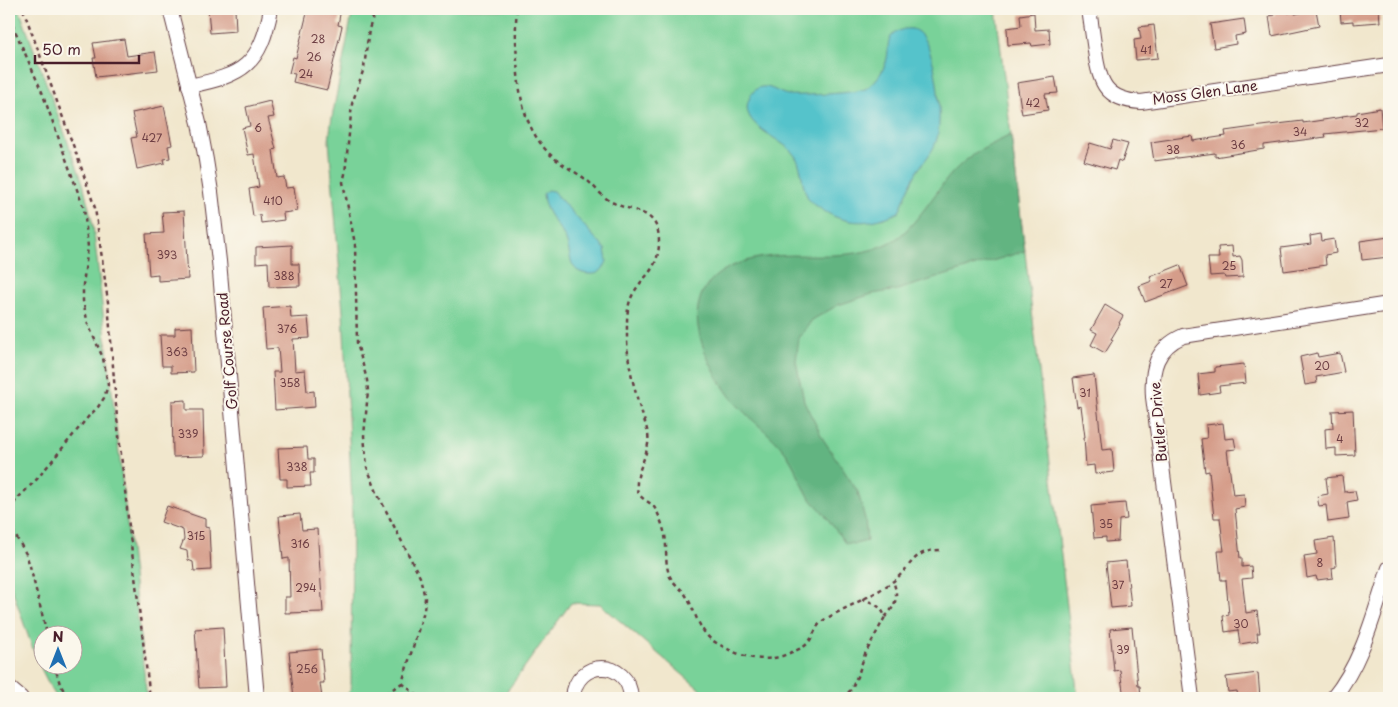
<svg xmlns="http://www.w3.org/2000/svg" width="1398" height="707" font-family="'Playpen Sans',sans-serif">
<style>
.green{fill:#79d299;stroke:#627862;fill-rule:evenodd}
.forest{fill:#62b481;stroke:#566a56}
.water{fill:#55c3cb;stroke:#50717b}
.building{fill:#d59d8a}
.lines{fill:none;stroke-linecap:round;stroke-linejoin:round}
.minor-casing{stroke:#633d43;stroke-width:16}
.path{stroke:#633d43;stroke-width:2.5;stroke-dasharray:4 4;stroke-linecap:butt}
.minor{stroke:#fff;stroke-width:14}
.labels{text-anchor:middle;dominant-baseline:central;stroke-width:4;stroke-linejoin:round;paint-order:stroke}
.number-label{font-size:11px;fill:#6d3e43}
.street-label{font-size:14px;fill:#4a1f2b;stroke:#fbf7ec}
</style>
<rect width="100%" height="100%" fill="#fbf7ec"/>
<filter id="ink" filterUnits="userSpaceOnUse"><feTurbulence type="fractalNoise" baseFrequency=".02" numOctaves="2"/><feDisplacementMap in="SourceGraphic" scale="10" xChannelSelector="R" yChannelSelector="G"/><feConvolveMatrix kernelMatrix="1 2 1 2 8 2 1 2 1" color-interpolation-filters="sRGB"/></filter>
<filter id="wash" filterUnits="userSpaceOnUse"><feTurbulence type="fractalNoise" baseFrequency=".0096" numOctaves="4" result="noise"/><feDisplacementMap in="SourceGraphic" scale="20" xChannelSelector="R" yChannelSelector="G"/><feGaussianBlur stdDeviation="1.12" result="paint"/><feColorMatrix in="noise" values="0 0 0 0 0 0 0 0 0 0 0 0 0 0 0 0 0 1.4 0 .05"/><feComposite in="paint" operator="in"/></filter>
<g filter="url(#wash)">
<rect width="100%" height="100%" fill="#f1e7cd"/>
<path class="green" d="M9,9H19L73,156L83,183L93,225L147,698H57C34,662 24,621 9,581ZM42,634H72V664H42Z
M353,9H996L1078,698H710L600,604L571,603L502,698H345L351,689L352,503L343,312L329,141L331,123Z"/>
<path class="forest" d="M1011,135L1025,251L897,290L872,294L838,305L812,320L799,338L796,361L804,401L823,439L858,492L865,519L867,541L855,544L845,543C838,534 832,524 825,515C820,508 813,503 808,495C800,481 795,466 785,452C769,431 745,417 729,395C696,348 672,283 746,261C793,247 845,266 891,242C914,230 936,190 954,171C970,154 990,145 1011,135Z"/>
<path class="water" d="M904,29C907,29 911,28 915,30C937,40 944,121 936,142C932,153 924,161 918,170C910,183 905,198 899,212C872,225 846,226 821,209C816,205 809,202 807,196C800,181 804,164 791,151C777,136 736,123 750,97C753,91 758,86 765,87C773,87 781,95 790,95C801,96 857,93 865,89C874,84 883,72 886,62C891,47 882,36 904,29Z
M547,190L553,191L605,249L607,261C604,268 600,275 590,274C565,273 573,252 564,236C556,222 544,212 543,194Z"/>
<g id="blocks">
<path class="building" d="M208,9H235L236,31L210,33Z
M308,9H341L338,25L342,26L327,90L293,82L295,74L289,73L293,57L296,58Z
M1274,9H1287L1288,13L1295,12V14L1316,10L1319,26L1272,36L1269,16L1275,15Z
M1340,9H1379L1380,22L1353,24V21L1341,22Z
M1034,13L1035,30L1049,29L1050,44L1032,46L1031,43L1008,45L1007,28L1021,26L1020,15Z
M1244,19L1246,34L1235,36L1236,44L1214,48L1210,24Z
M1154,25L1158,58L1136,60L1134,40L1141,39L1139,27Z
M124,39L127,56L155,52L158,70L96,77L93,58H96L93,43Z
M1055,77L1058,93L1045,94L1048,110L1022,114L1017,83Z
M270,101L274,117L268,118L276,149L273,150L277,178L284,177L286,188L294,187L297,211L283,213L284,220L261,223L260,215L253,216L249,189L259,187L254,154L248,155L242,128L250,126L246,107Z
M164,106L172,145L168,146L170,158L164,159L165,163L137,169L131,138L137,137L132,113Z
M1380,108L1382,128L1325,134L1326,137L1264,145V149L1215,157V153L1154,161L1151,142L1192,136L1193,141L1226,136L1225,131L1261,126L1303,121V123L1343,117L1342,116L1357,114V112Z
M1113,140L1128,144L1122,162L1118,160L1115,170L1084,161L1090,143L1110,149Z
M184,211L188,279L158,281V274L149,275L146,234L164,233L162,212Z
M1321,234L1322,241L1334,239L1336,253L1325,255L1326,265L1284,271L1281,248L1311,244L1310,236Z
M1389,237V257L1362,260L1360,241Z
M292,245V264H299L300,286L269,287L268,262L256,263V247Z
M1232,246L1233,257L1240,256L1242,260L1243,277L1225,278L1224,275L1210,276L1208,258H1219L1218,247Z
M1180,265L1188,286L1145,302L1139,286L1152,281L1150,277Z
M1105,305L1123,316L1119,323L1120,324L1111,339L1113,340L1105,353L1091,345L1097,333L1091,330Z
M290,306L291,318L308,317L310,338L293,339L295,371L305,370L307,392L314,391L315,407L275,410L273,372H280L278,348L266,349L263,308Z
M192,327L194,372L171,373V366H162L160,335H175V328Z
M1317,353L1318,357L1340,353L1344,372L1316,377L1317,383L1305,385L1300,357Z
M1244,364L1246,383L1219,386L1220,392L1200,395L1198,374L1215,372V367Z
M1094,375L1102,450L1112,449L1114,472L1095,474L1094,465L1086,466L1084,437H1085L1081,406L1077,407L1073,378Z
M186,400V410H203L204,456L173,457L172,401Z
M1353,410L1355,455L1336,456V448L1326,449L1325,429L1333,428L1332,411Z
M1223,423L1225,439L1234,438L1236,449L1227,450L1233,495L1244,494L1245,507L1235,509L1240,558H1242V567L1251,566L1252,578L1242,579L1246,613L1257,611L1260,633H1257L1258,641L1240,644L1238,630L1225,632L1223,616L1229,615L1226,580H1221L1218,551H1224L1220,518H1214L1209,471L1205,472L1201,439L1207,438L1206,425Z
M307,447L308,459H314V473H310L311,486L287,487V479H280L278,448Z
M1342,476L1344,492L1355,491L1357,500L1347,502L1349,519L1328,522L1326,505L1319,506L1317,496L1328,494L1326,478Z
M1125,503L1127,519L1119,520L1118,541L1106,542V537L1094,538L1091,506Z
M167,506L205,519V527L209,528L211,570L194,571L193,562L188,560L187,551L180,549L184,539L183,530L161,522Z
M300,514L302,530L317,529L323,612L285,613V597H290L289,558L283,559L279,516Z
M1334,538L1336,567L1332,568L1333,578L1317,580L1316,576L1307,578L1304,556L1317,554L1315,541Z
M1126,561L1131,606L1111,608L1106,563Z
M223,627L226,687L199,688L195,629Z
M1132,627L1138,686H1140L1141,698H1124L1120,670L1114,671L1110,629Z
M321,649L324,683H320L322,698H294L289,652Z
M1258,673L1260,698H1238L1237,691L1228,692L1226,677Z"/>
</g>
</g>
<g filter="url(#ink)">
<use href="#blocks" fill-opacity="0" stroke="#633d43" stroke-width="1"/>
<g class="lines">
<g class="minor-casing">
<path id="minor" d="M170,9L199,123L206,160L211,192L219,261L257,698
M1089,9C1091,23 1093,37 1095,51C1099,83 1106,100 1141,102L1389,65
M189,86C244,75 260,65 271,9
M9,688L21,698
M573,698C575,658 629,658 631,698
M1192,698L1153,397C1151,369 1156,348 1183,336L1389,304
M1333,698C1363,661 1374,613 1389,568"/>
</g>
<path class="path" d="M23,9L80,164L95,208L108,302L117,418L130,536L150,698
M376,9L369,29L364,68L352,104L345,174L343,182L355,244L357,343L367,380L368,391L364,436L367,467L378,495L420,577L425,598L424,611L402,683L379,698
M517,9C515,26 516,43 517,61C519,93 523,124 546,150C556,162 571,169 584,178C595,186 602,198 614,203C629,211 650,209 657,228C659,233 659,240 659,245C657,272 644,274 633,294C626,306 627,323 627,337C627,360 633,383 639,405C642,414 646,424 648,434C651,453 635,470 637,489C639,499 648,500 654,507C659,514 662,524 664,531C668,545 664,560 669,574C672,583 680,587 685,594C693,606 696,621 705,633C709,639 716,643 722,646C745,659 768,664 792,652C797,650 803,648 807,644C813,638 815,628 821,622C844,607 875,596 896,579C913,564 914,550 940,550
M9,17L42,92L84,209L88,247L83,285V301L88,324L103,358L108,385L104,398L98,407L88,417L37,479L16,500L9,513L10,526L26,554L30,566L47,634
M885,617C896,606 899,596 893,581
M54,664L60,684L68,698
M402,683L420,698
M842,698L851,690L859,672L865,654L885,617C882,606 872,602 862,599"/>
<use href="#minor" class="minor"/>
</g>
</g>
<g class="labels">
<g class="number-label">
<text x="318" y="38">28</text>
<text x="1146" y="49">41</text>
<text x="314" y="56">26</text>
<text x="306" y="73">24</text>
<text x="1033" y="102">42</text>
<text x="1362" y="122">32</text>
<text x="258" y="127">6</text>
<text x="1300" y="131">34</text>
<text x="152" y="137">427</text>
<text x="1238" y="144">36</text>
<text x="1173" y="149">38</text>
<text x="273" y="200">410</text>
<text x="167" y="254">393</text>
<text x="1229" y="265">25</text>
<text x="284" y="275">388</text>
<text x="1166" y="283">27</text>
<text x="287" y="328">376</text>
<text x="177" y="351">363</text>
<text x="1322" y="365">20</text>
<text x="290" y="382">358</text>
<text x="1085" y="392">31</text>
<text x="188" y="433">339</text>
<text x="1340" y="438">4</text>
<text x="297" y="466">338</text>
<text x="1106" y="523">35</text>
<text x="196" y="535">315</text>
<text x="300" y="543">316</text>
<text x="1320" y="562">8</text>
<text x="1118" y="584">37</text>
<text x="306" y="587">294</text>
<text x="1241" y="623">30</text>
<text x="1123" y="649">39</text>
<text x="307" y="668">256</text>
</g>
<g class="street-label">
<text transform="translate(1205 92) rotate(-8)">Moss Glen Lane</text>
<text transform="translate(227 351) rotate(-95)">Golf Course Road</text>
<text transform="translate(1158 422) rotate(-95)">Butler Drive</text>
</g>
</g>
<rect width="1398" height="707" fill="none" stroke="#fbf7ec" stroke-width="30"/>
<g transform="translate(58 650)"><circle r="24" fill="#fbf7ec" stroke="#b4a19f"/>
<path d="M0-4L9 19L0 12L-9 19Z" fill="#1f6fb2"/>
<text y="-8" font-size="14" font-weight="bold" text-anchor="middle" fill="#4a1f2b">N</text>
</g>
<path d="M35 55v8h104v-8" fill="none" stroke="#4a1f2b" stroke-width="2.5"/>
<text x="42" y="55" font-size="15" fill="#4a1f2b" stroke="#fbf7ec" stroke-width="4" paint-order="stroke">50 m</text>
</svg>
